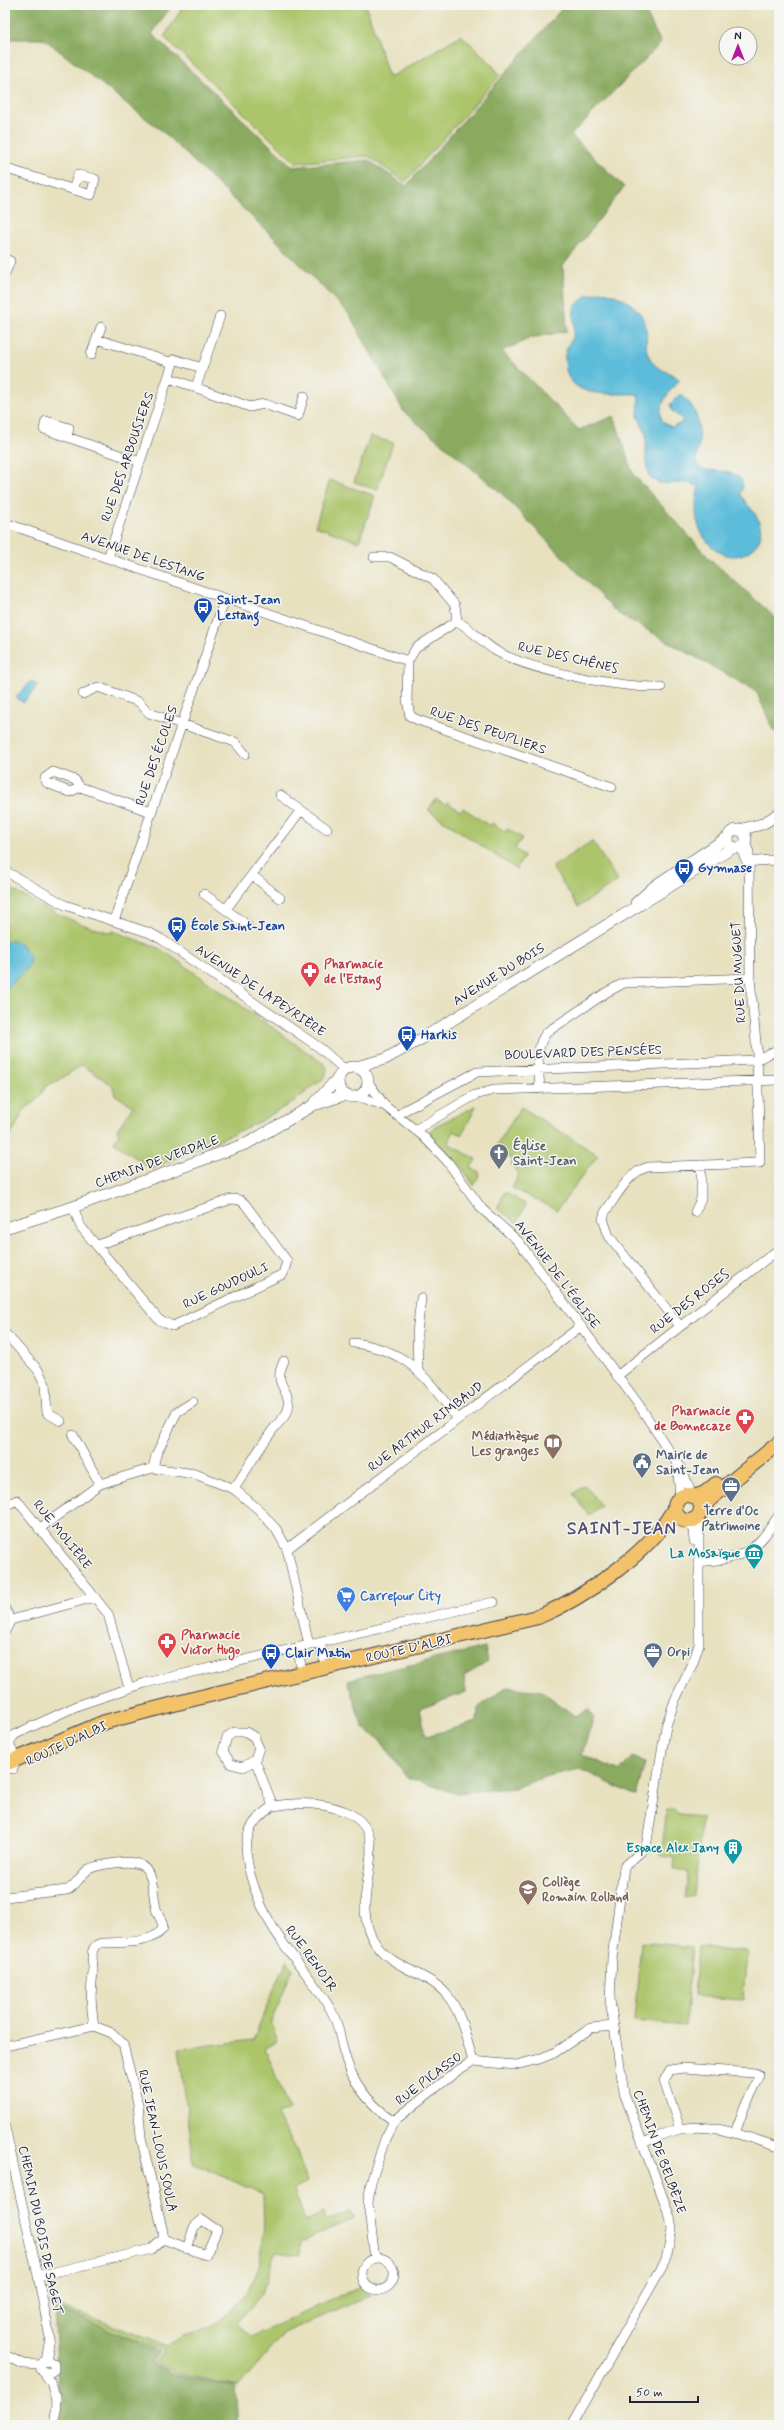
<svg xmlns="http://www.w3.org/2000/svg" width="784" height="2430" font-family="Mynerve,sans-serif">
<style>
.green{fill:#acc56a;stroke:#677452}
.forest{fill:#89aa5e;stroke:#56664c}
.water{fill:#5cbcda;stroke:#3f6f8a}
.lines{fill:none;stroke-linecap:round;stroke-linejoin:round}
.minor-casing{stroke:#403f4f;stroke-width:10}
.tertiary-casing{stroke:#403f4f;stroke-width:12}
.primary-casing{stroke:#403f4f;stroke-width:16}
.minor{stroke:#fff;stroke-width:9}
.tertiary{stroke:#fff;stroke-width:11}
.primary{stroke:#f2c36a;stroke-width:14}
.labels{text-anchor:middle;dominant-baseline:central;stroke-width:3;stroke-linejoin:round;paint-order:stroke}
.street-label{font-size:13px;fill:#22223b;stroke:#f6f6f2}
.transit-label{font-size:13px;font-weight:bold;fill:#164399;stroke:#f6f6f2;text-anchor:start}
.health-label{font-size:13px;font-weight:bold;fill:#be3a42;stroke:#f6f6f2;text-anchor:start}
.worship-label{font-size:13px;font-weight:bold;fill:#5b616d;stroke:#f6f6f2;text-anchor:start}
.education-label{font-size:13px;font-weight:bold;fill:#785e54;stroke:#f6f6f2;text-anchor:end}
.service-label{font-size:13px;font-weight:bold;fill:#4e5e75;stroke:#f6f6f2;text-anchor:start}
.culture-label{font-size:13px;font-weight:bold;fill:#0d838f;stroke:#f6f6f2;text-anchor:end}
.shop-label{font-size:13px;font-weight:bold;fill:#366cbe;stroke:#f6f6f2;text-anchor:start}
.district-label{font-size:17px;font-weight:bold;letter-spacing:1px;fill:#545075;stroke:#f6f6f2}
</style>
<rect width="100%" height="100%" fill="#f6f6f2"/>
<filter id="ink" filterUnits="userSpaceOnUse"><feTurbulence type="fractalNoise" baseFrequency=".025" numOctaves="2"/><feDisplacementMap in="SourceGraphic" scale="8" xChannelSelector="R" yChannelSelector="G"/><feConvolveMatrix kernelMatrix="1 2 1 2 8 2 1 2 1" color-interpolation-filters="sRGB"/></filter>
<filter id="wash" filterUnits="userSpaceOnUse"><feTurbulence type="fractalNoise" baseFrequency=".012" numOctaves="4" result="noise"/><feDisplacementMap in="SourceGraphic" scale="16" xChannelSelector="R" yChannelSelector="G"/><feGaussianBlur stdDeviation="0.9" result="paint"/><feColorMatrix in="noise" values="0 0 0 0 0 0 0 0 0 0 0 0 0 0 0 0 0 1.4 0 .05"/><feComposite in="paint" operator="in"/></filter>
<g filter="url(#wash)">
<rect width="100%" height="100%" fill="#e7e1bf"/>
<path class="green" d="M184,5H366L389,78L461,35L489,61L500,75L405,182L368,156L296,163L164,37Z
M370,436L393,443L377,490L354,482Z
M330,480L375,496L359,542L315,526Z
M436,799L445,805L447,802L460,811L463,808L490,826L492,823L506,832L508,829L522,838L515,849L525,856L516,869L428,810Z
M592,841L618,881L578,907L552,867Z
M5,885C38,906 74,924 112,933L113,931L161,949L324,1064L327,1068L325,1077L296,1100L259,1122L152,1169L114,1143L119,1133L117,1130L133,1106L115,1095L112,1085L82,1065L56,1082L47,1085L35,1102L25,1109L5,1146Z
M476,1106L462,1135L454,1131L448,1143L476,1159L471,1168L480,1173L474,1186L463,1169L430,1136V1131L435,1126Z
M521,1107L598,1155L557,1210L512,1188L519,1174L511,1165L513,1159L493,1151Z
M505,1192L526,1205L517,1223L497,1208Z
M585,1485L601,1506L589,1515L573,1494Z
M667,1809H674L678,1815L702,1817L694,1895L685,1898L688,1872L674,1870L675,1858L661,1856Z
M641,1942L692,1947L685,2026L634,2021Z
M698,1947L747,1951L743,2000L694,1996Z
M287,1960L293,1969L271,2022L278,2042L265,2048L289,2110L277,2115L296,2149L307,2182L294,2189L305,2221L323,2213L325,2222L351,2211L354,2219L301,2242L300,2255L275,2252L263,2293L237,2322L251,2337L360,2287L370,2295L284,2333L239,2386L176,2373L154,2362L164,2351L52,2309L50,2302L167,2346C180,2335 201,2332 216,2323C222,2319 228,2313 233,2308C267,2276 264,2238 263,2194L194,2164L179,2049L253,2040L281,1971L284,1972Z"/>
<path class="forest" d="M5,5H172L152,34L293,167L368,160L406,186L565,5H642L661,43L571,135L624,187L563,266L567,331L531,338L502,351L579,430L614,416L633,474L708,557L779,621V730L774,732L756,691L617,613L500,492L404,412L349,314L273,237L162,131L44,39H5Z
M485,1647L488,1662L464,1676L466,1692L420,1709L426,1736L477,1722L478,1708L506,1687L542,1691L576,1717L588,1709L594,1717L582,1754L620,1771L632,1757L645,1763L636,1796L580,1769L547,1776L515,1788L455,1793L406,1777L381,1741L363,1728L347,1680Z
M54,2306L159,2352L151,2363L175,2375L235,2386L238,2425H60Z"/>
<path class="water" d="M600,292C619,293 642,307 646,327C648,339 643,349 651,360C658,372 671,371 680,380C669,390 647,419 672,427L682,423V419L672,411L670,404L680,394C697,406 700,424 699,444C699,450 695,457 697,463C701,476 726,465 741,479L743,487L740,493C746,506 757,511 760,526C762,536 760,542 753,548C730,569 702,545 697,520C695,508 696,498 699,487C684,477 662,491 649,476L646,462V434L638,416L639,397L636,394C608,393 563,401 565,357C565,347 573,340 574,331C575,322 572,315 575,306L586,296Z
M31,681L38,686L23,703L16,697Z
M11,941L20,943L30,956L29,966L5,991V942Z"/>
</g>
<g filter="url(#ink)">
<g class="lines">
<g class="minor-casing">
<path id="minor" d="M5,169H7L91,195L95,179L78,175L73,190
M5,259L10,261L5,274
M97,339L173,363L174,359L202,368
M91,355L101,327
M169,378L250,407L264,404L298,416L304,396
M196,387L220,316
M67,437L44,429L46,421L69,428L67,437L140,462
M5,523L408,661
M374,557H390L433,579L455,605L457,621
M108,558L173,363
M408,661L416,648L457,621C473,630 483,644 498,652C532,671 622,688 661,687
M408,661L407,700L410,716L418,720L612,787
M83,694L98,687L139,702L149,713L235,742L245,754
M80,787L70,792L47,783L45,778L53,772L75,780L80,787L151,812
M280,795L327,829
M740,847L747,862
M747,862L770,860L779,861
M5,871L65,905L150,933L161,939L320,1048L344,1069
M252,875L280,898
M204,894L247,925
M226,909L301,810
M114,921L225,599
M368,1082L385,1106
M540,1089C539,1070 534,1047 547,1032L607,992L624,983L750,978
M357,1096L385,1106L423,1136L447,1161L482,1209L518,1241L639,1405L684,1474L692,1496
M398,1116L405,1110L477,1072L756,1060L779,1049
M415,1130L475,1095L494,1090L779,1080
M73,1207L81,1227L159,1320L173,1326L283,1274L287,1261L245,1204L240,1200L232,1199L97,1245
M695,1212L701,1199V1165
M680,1326L609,1236L603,1219L605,1212C617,1196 628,1172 648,1167L760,1163L757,1053L750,978L749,852L745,843
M5,1333L38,1370L45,1384L47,1413L61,1421
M354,1343C411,1351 425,1377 458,1419
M418,1369L417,1333L421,1298
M617,1376L779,1249
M73,1435L100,1484
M153,1468L156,1455L177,1412L193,1402
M678,1473L680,1498
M234,1489C248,1468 260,1446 275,1427C279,1422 286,1416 288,1410C292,1387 271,1387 284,1361
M5,1506L17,1500L108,1614L129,1688
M687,1520L693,1530L694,1541
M39,1529L100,1484L153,1468L195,1474L234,1489L258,1509L276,1529L287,1549L309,1645
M287,1549L581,1326
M698,1562C744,1558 753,1555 779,1515
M5,1609L11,1620L5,1631
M11,1620L95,1597
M320,1643L326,1668
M297,1648L303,1674
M5,1739L79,1705L145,1683L494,1602
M255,1760L243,1767L231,1764L223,1751L227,1737L234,1732H246L254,1737L259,1748L255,1760L273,1806C297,1802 321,1802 344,1811C403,1836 341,1897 377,1946C395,1969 428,1973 446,1994C462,2012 466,2039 473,2061
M5,1767L13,1769L16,1759L9,1744L14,1735
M273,1806C262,1813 252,1822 248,1835C240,1865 264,1916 281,1940C297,1964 318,1986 332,2012C338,2023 340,2037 343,2049C351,2081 367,2103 394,2121
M5,1897L67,1890C77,1885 80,1875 89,1869C97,1865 107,1864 116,1863C156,1858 150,1879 156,1908C157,1915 163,1920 163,1928C153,1945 119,1942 101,1943C87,1947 94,1962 93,1973C90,1994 91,2005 94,2026
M5,2046L94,2026L112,2033L123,2044L138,2104L141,2137L163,2232V2239L152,2249L38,2276
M5,2127L38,2276L50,2338L46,2361
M680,2129L664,2081L670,2070L683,2068L754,2073L759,2075L758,2080L744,2108L735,2133
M642,2143C654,2139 667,2132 680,2129C713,2122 748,2138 779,2147
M163,2239L206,2255L217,2230L202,2220L194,2227L187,2249
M362 2274a16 16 0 1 1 32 0a16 16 0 1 1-32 0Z
M375,2259L368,2203L371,2182L385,2139L394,2121L457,2071L473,2061L516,2065L539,2059L554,2053L591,2028L614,2026
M5,2355L23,2364L41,2365
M46,2375L54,2370V2364L49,2361L43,2362L40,2368L51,2382L56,2402
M55,2425L56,2396
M572,2425L666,2260L672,2230L670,2217L624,2093L610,2000L612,1958L624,1867L646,1847L666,1726L675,1700L693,1663L699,1644V1514"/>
</g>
<g class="tertiary-casing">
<path id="tertiary" d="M728 839a9 9 0 1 1 18 0a9 9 0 1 1-18 0Z
M739,830L762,824L779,814
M636,903L656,885L728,837
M338 1082a15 15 0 1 1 30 0a15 15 0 1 1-30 0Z
M356,1067L385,1059L423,1038L734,847
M317,1104L344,1095
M5,1228L73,1207L248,1143L312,1106L338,1078"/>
</g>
<g class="primary-casing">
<path id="primary" d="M675 1508a13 13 0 1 1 26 0a13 13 0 1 1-26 0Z
M694,1497L705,1493L716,1484
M701,1510L710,1499L779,1443
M5,1764L105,1722L197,1698L538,1617C583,1598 652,1552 675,1507"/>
</g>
<use href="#minor" class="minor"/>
<use href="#tertiary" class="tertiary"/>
<use href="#primary" class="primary"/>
</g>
</g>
<defs>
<g id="bus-pin" transform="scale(1)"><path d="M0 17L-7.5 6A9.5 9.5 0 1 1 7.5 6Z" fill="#1a4fb4" stroke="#f6f6f2"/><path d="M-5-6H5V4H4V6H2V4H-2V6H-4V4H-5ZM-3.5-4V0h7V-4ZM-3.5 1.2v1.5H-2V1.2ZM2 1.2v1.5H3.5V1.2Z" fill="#fff"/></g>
<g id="pharmacy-pin" transform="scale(1)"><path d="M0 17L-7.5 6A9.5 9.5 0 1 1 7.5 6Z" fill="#e0444e" stroke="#f6f6f2"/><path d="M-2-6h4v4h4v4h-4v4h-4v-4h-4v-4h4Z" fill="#fff"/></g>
<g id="church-pin" transform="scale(1)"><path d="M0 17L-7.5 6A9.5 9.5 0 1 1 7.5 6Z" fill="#6b7280" stroke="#f6f6f2"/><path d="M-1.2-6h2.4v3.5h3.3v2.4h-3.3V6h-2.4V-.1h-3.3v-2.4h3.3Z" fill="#fff"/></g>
<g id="library-pin" transform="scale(1)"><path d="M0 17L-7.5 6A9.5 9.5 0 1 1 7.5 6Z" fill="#8d6e63" stroke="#f6f6f2"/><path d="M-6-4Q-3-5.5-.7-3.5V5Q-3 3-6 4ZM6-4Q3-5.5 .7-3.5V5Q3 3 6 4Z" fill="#fff"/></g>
<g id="civic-pin" transform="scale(1)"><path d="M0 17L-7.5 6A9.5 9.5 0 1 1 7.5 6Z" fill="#5c6f8a" stroke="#f6f6f2"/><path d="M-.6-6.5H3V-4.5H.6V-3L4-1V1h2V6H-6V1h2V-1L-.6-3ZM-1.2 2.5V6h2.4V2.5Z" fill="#fff"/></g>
<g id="office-pin" transform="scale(1)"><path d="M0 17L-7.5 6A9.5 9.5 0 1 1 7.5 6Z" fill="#5c6f8a" stroke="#f6f6f2"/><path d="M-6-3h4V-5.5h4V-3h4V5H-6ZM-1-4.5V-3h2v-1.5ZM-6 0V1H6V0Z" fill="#fff"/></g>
<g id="museum-pin" transform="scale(1)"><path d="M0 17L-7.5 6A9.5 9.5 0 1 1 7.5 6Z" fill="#0f9aa8" stroke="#f6f6f2"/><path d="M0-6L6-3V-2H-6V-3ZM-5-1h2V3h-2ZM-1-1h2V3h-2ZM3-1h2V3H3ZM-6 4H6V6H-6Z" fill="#fff"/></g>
<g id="supermarket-pin" transform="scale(1)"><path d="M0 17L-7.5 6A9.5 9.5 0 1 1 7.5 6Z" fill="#3f7fe0" stroke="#f6f6f2"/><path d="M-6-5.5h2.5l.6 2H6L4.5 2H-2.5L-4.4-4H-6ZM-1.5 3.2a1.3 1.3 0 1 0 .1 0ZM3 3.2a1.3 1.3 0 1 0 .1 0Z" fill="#fff"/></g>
<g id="building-pin" transform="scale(1)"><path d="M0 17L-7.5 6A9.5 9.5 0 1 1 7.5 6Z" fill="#0f9aa8" stroke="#f6f6f2"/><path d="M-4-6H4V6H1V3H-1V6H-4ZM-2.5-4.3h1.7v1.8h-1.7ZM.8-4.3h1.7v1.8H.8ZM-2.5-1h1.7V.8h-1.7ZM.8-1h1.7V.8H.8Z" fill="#fff"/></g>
<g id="school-pin" transform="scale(1)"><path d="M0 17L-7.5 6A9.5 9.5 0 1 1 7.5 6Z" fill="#8d6e63" stroke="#f6f6f2"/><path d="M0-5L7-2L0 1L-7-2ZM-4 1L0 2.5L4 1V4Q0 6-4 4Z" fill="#fff"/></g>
</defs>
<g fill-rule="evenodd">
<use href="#bus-pin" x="203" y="607"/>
<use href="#bus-pin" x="684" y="868"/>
<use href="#bus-pin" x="177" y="926"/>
<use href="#pharmacy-pin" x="310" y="971"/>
<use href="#bus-pin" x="407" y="1035"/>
<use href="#church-pin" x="499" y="1153"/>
<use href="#pharmacy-pin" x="745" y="1418"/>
<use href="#library-pin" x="553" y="1443"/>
<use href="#civic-pin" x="642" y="1462"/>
<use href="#office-pin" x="731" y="1486"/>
<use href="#museum-pin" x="754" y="1553"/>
<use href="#supermarket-pin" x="346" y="1596"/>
<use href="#pharmacy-pin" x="167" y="1642"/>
<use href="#office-pin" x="653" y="1652"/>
<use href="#bus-pin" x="271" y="1653"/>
<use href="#building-pin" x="733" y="1848"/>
<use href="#school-pin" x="528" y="1889"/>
</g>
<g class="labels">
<g class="street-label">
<text transform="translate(128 457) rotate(-71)">RUE DES ARBOUSIERS</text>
<text transform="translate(143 557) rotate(19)">AVENUE DE LESTANG</text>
<text transform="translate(568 658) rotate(13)">RUE DES CHÊNES</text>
<text transform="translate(488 731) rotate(19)">RUE DES PEUPLIERS</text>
<text transform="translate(157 756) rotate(-71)">RUE DES ÉCOLES</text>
<text transform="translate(739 972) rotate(-93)">RUE DU MUGUET</text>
<text transform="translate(499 975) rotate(-32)">AVENUE DU BOIS</text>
<text transform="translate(260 991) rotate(34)">AVENUE DE LAPEYRIÈRE</text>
<text transform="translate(583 1053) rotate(-2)">BOULEVARD DES PENSÉES</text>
<text transform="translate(157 1162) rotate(-20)">CHEMIN DE VERDALE</text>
<text transform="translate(557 1275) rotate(53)">AVENUE DE L'ÉGLISE</text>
<text transform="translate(226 1286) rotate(-25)">RUE GOUDOULI</text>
<text transform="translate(690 1302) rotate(-38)">RUE DES ROSES</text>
<text transform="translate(426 1427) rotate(-37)">RUE ARTHUR RIMBAUD</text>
<text transform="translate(62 1535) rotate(51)">RUE MOLIÈRE</text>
<text transform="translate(409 1649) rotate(-13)">ROUTE D'ALBI</text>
<text transform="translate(67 1744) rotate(-25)">ROUTE D'ALBI</text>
<text transform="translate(311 1959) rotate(54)">RUE RENOIR</text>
<text transform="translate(429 2079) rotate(-37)">RUE PICASSO</text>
<text transform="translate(157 2141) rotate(78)">RUE JEAN-LOUIS SOULA</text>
<text transform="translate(659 2152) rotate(70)">CHEMIN DE BELBÈZE</text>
<text transform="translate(40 2230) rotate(78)">CHEMIN DU BOIS DE SAGET</text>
</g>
<g class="transit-label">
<text x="217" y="600">Saint-Jean<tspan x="217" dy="15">Lestang</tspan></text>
<text x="698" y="868">Gymnase</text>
<text x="191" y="926">École Saint-Jean</text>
<text x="421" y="1035">Harkis</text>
<text x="285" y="1653">Clair Matin</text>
</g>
<g class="health-label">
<text x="324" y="964">Pharmacie<tspan x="324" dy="15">de l'Estang</tspan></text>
<text x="731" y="1411" text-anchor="end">Pharmacie<tspan x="731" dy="15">de Bonnecaze</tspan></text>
<text x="181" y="1635">Pharmacie<tspan x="181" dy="15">Victor Hugo</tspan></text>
</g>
<g class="worship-label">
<text x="513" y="1146">Église<tspan x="513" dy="15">Saint-Jean</tspan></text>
</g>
<g class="education-label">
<text x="539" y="1436">Médiathèque<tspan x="539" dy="15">Les granges</tspan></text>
<text x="542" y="1882" text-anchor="start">Collège<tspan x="542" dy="15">Romain Rolland</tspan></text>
</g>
<g class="service-label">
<text x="656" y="1455">Mairie de<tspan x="656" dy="15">Saint-Jean</tspan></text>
<text x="731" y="1511" text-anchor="middle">Terre d'Oc<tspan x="731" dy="15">Patrimoine</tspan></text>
<text x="667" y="1652">Orpi</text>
</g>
<g class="culture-label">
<text x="740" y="1553">La Mosaïque</text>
<text x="719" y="1848">Espace Alex Jany</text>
</g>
<g class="shop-label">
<text x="360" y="1596">Carrefour City</text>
</g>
<g class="district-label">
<text x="622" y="1529">SAINT-JEAN</text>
</g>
</g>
<rect width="784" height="2430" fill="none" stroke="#f6f6f2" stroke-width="20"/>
<g transform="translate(738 46)"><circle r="19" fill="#f6f6f2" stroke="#a1a1a9"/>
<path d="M0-3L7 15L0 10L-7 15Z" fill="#b5179e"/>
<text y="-6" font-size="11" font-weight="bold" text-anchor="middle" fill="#22223b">N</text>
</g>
<path d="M630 2396v6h68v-6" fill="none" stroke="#22223b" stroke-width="2"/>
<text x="636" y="2396" font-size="12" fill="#22223b" stroke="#f6f6f2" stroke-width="3" paint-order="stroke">50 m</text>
</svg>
